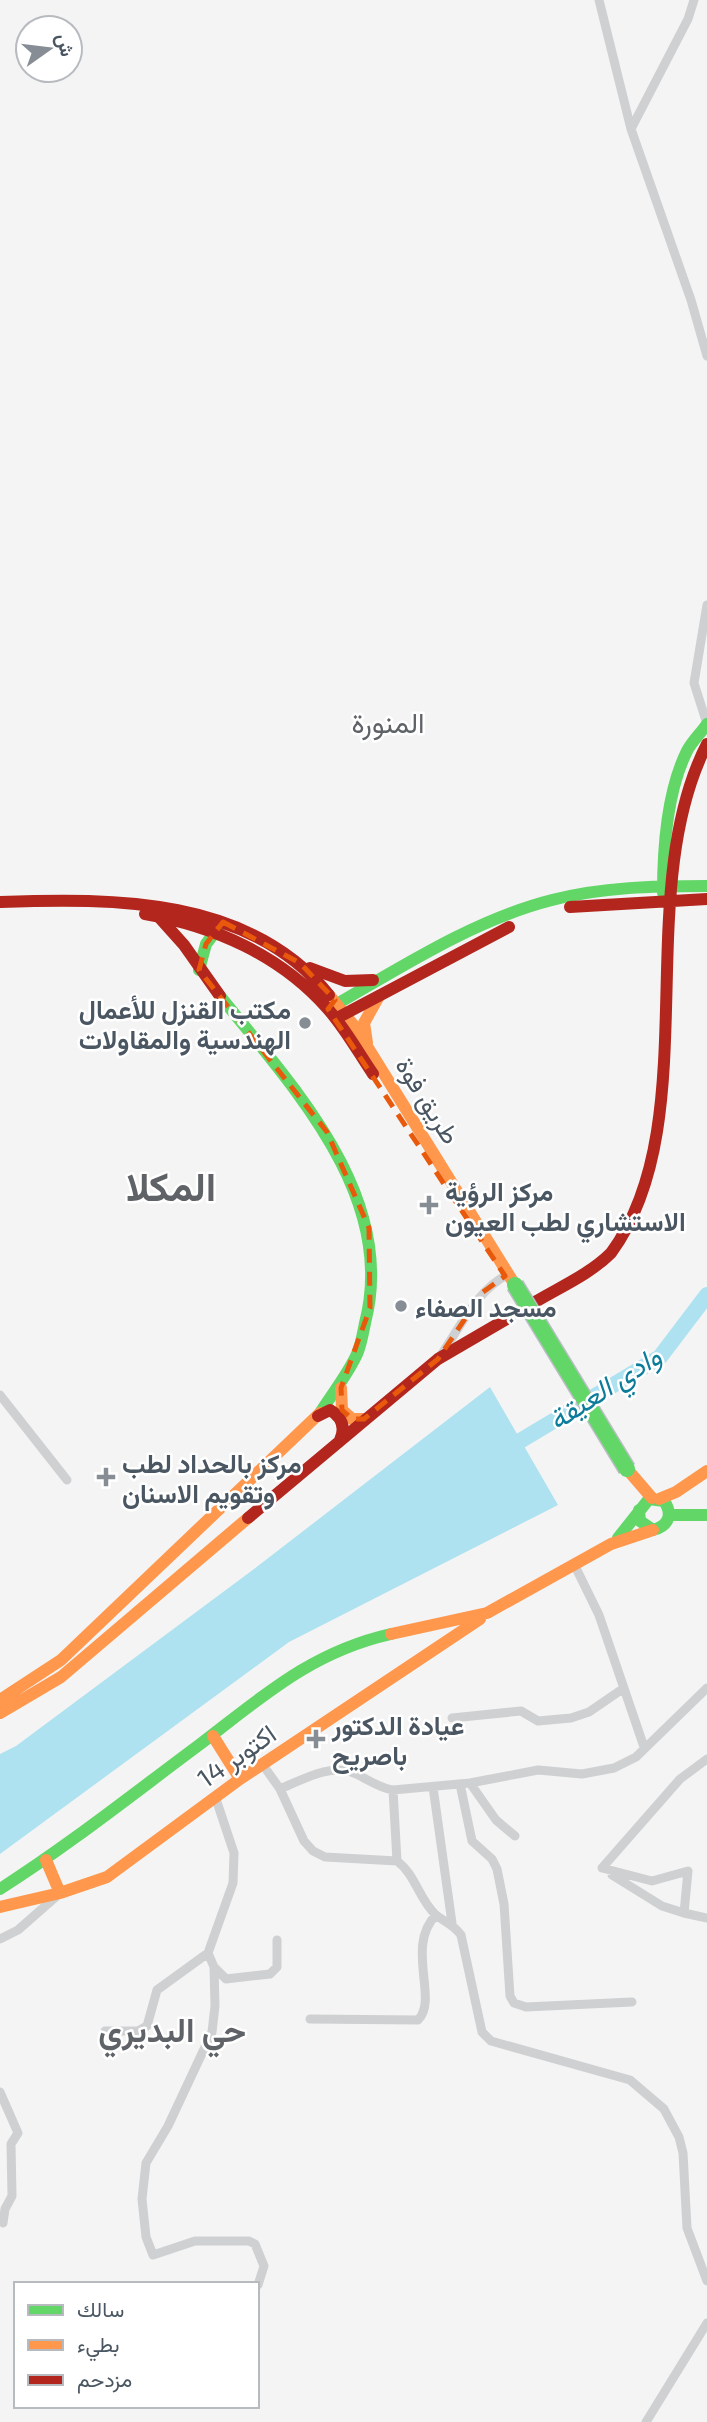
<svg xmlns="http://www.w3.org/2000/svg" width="707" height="2422" font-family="'Exo 2',Vazirmatn,sans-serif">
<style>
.water{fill:#aee2f0}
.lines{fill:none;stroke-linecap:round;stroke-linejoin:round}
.river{stroke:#aee2f0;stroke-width:16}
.street{stroke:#ced0d2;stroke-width:9}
.fast{stroke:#63d668;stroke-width:12}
.slow{stroke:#ff974d;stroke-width:12}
.jam{stroke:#b3261e;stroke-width:12}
.fast-bridge-casing{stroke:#b9bec3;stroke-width:19;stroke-linecap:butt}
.fast-bridge{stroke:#63d668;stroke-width:16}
.marked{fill:none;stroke:#e8590c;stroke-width:5;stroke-dasharray:14 9;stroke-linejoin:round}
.poi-dot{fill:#868d94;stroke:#fff;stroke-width:2.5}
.labels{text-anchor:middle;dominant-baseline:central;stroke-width:5;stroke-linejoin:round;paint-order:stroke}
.poi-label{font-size:26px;font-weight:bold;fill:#4a5661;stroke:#fff;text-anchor:start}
.street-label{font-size:26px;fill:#4a5661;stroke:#fff}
.neighbourhood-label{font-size:28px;fill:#5f6368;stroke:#fff}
.water-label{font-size:28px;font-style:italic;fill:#0c7c9b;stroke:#fff}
.district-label{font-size:33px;font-weight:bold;fill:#5f6368;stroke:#fff}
.town-label{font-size:40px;font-weight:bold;fill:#5f6368;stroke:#fff}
</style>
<rect width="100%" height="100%" fill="#f4f4f4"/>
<path class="water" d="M490,1387L558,1505L289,1642L0,1854V1754L16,1746L254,1569Z"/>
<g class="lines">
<path class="river" d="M520,1441L660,1357L707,1295"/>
<path class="street" d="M599,0L631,129L691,300L707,356
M631,129L688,19L694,0
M707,605L694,683L707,724
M441,1355C461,1326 477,1289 509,1274
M0,1395L67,1480
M575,1566L599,1615L644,1747
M452,1718L521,1711L538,1721L571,1718L589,1712L624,1688
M707,1759L680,1779L602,1868L652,1881L688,1871L684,1913L707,1918
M263,1765L280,1789L304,1841L313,1851L325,1857L397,1861C416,1875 419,1900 436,1915C446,1923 453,1924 461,1935L482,2032L491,2041L630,2080L664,2109L679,2137L683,2153L687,2228L707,2281
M470,1783L496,1820L515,1836
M460,1784L472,1841L492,1859L497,1869L504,1904L510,1996L514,2003L526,2007L632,2002
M433,1787L452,1923
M280,1789C302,1780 332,1762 356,1774C369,1780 379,1788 393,1790L470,1783L538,1770L582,1774L614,1768L636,1757L707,1688
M393,1790L397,1861
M612,1875L662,1906L684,1913
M0,1939L18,1930L59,1894
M208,1953L214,1967L215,2006L212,2032L168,2126L146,2163L142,2199L146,2237L153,2255L195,2241H249L255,2244L264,2266L258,2285
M214,1967L226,1979L270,1974L277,1967V1940
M310,2019L418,2020C439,2000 405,1946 436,1915
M105,2031H138L147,2026L157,1990L208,1953L233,1883L234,1853L216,1799
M0,2092L18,2133L11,2144L12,2196L5,2209L3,2223
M646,2422L707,2323"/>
<path class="fast" d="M663,893C663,848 667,791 687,751C692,741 701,733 707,724
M199,970L206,944L219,927
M220,996C293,1087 398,1197 365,1323C363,1333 361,1345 357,1354C348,1374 332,1394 320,1413
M330,1008C400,968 473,920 552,900C602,887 655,886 707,886
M671,1515H707
M618,1538L649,1499L664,1501C673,1514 669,1526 653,1530L640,1521L639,1510
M0,1889C69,1845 133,1794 199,1745C262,1697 311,1652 391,1634"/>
<path class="slow" d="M329,995L355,1027L515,1285
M367,1043L364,1023L379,996
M341,1388L342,1410L352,1419H364
M627,1469L652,1498
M659,1499L676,1492L707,1471
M391,1634L487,1613L611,1544L653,1530
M0,1700L61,1660L320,1413
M0,1713L61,1677L248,1518
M213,1736L240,1779
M46,1860L60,1893
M0,1907L60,1893L107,1877L240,1779L480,1619"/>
<path class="jam" d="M0,902C114,898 250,897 329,995
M570,907L707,899
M145,914C214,926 280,955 327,1008C345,1028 358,1052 373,1074
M158,916L184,945L220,996
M310,968L345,981L373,980
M337,1018L509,927
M535,1302C560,1287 590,1274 611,1253C707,1122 630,894 707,744
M318,1416L330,1410C342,1417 346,1427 340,1440
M248,1518L438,1359L510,1317"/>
<g class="fast-bridge-casing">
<path id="fast-bridge" d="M515,1285L627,1469"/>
</g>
<use href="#fast-bridge" class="fast-bridge"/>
</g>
<path class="marked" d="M223,922L300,963L335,1000L328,1009L505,1276L483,1292L438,1359L364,1419H352L342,1410L341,1388L370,1308L369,1228L327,1132L199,970L206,944Z"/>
<g class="poi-dot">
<circle cx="305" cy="1023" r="7"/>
<path d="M425.5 1194.5h7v7h7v7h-7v7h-7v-7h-7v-7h7z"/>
<circle cx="401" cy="1306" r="7"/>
<path d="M102.5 1466.5h7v7h7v7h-7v7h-7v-7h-7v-7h7z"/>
<path d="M312.5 1728.5h7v7h7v7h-7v7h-7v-7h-7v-7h7z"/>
</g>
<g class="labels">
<g class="poi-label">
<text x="291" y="1008" text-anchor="end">مكتب القنزل للأعمال<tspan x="291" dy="30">الهندسية والمقاولات</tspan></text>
<text x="445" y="1190">مركز الرؤية<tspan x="445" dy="30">الاستشاري لطب العيون</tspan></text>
<text x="415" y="1306">مسجد الصفاء</text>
<text x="122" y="1462">مركز بالحداد لطب<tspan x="122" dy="30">وتقويم الاسنان</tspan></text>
<text x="332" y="1724">عيادة الدكتور<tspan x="332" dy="30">باصريح</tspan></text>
</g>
<g class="street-label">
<text transform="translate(429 1100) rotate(58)">طريق فوة</text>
<text transform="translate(236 1755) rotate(-35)">14 اكتوبر</text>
</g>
<g class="neighbourhood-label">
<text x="388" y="722">المنورة</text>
</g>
<g class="water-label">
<text transform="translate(604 1387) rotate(-33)">وادي العيقة</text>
</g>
<g class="district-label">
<text x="172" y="2029">حي البديري</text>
</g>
<g class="town-label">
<text x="171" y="1185">المكلا</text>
</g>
</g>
<rect x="14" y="2282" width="245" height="126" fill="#ffffff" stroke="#b7bbc0" stroke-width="2"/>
<rect x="28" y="2305" width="35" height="10" fill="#63d668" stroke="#b7bbc0" stroke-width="2"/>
<text x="77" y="2317" font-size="21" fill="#4a5661">سالك</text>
<rect x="28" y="2340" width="35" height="10" fill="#ff974d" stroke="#b7bbc0" stroke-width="2"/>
<text x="77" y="2352" font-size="21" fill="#4a5661">بطيء</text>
<rect x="28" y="2375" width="35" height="10" fill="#b3261e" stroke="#b7bbc0" stroke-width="2"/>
<text x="77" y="2387" font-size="21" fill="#4a5661">مزدحم</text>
<g transform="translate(49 49) rotate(76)"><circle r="33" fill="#ffffff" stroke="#b7bbc0" stroke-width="2"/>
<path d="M0-5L12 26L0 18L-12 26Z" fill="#868d94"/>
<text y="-10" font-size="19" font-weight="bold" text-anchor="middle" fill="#4a5661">ش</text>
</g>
</svg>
